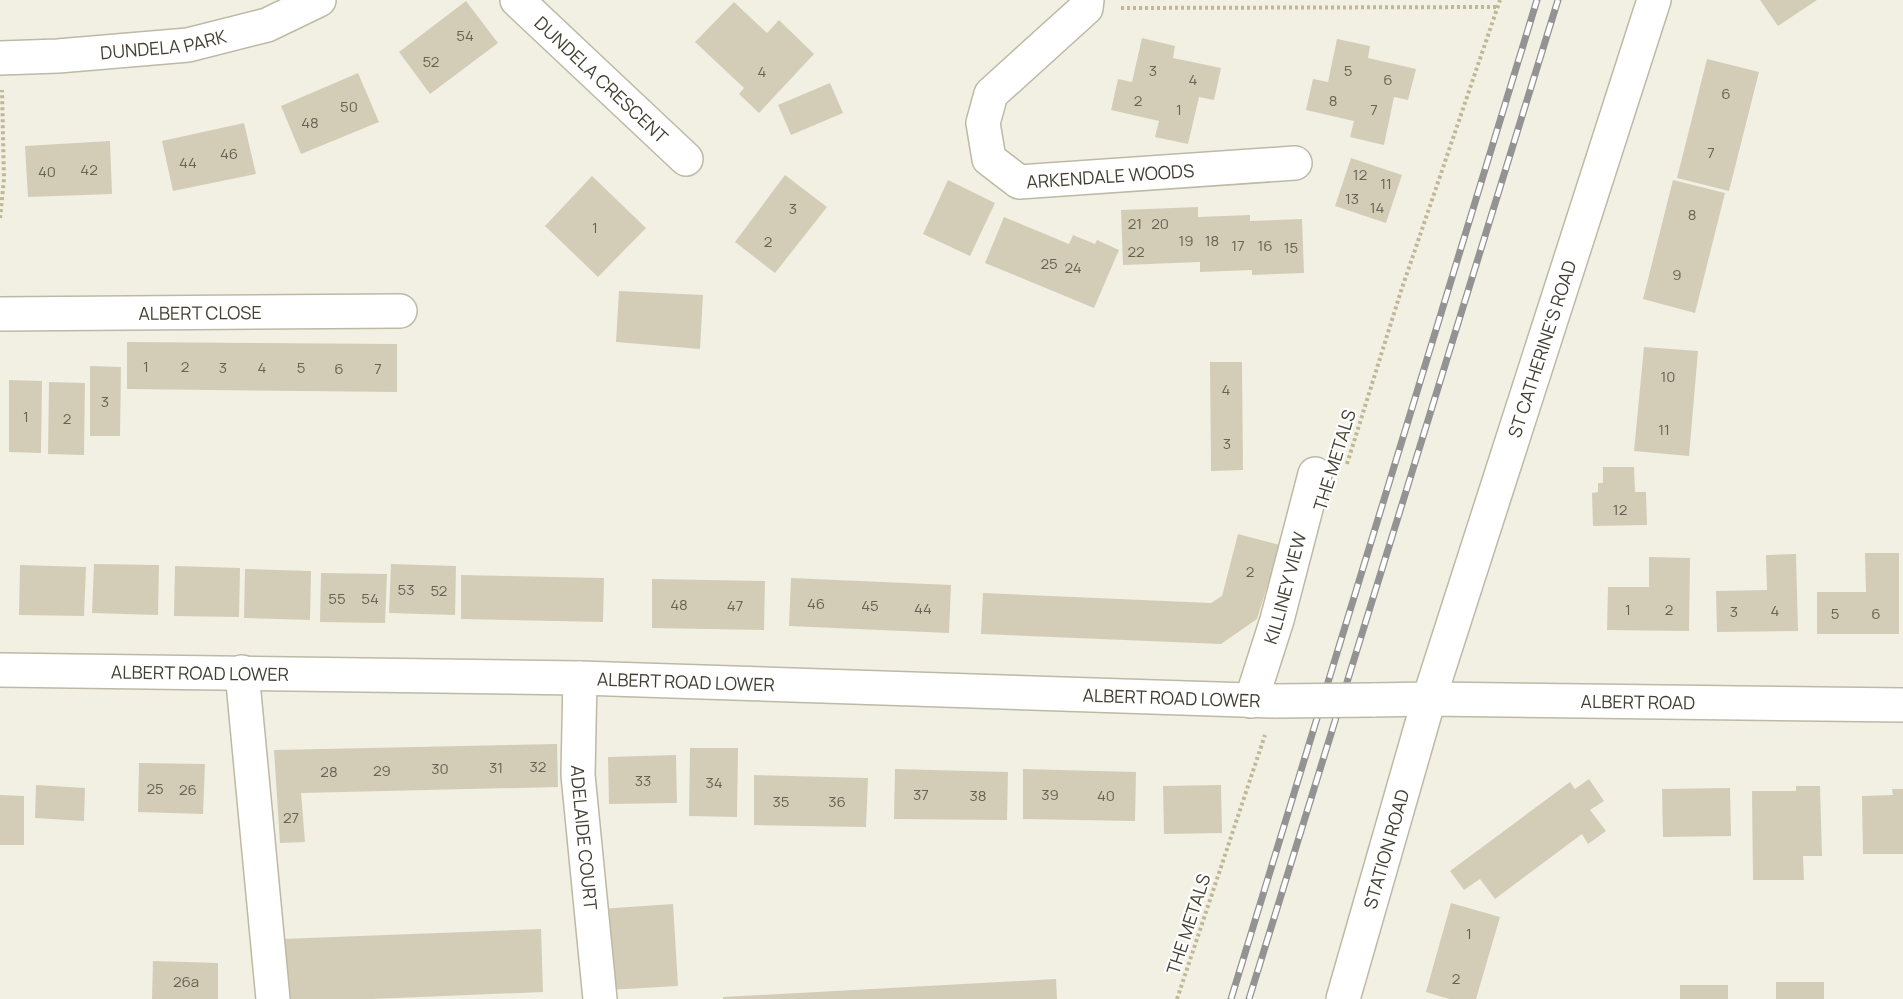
<svg xmlns="http://www.w3.org/2000/svg" width="1903" height="999" font-family="Manrope,sans-serif">
<style>
.building{fill:#d3cdb8}
.lines{fill:none;stroke-linecap:round;stroke-linejoin:round}
.minor-casing{stroke:#bdb9a5;stroke-width:36}
.path{stroke:#bfb896;stroke-width:4;stroke-dasharray:3 3;stroke-linecap:butt}
.minor{stroke:#fff;stroke-width:33}
.rail-casing{stroke:#939393;stroke-width:7}
.rail{stroke:#fff;stroke-width:4.5;stroke-dasharray:14;stroke-linecap:butt}
.minor-bridge-casing{stroke:#bdb9a5;stroke-width:36;stroke-linecap:butt}
.minor-bridge{stroke:#fff;stroke-width:33}
.labels{text-anchor:middle;dominant-baseline:central;stroke-width:4.5;stroke-linejoin:round;paint-order:stroke}
.number-label{font-size:15px;fill:#676354}
.street-label{font-size:18px;fill:#434033;stroke:#fff}
</style>
<rect width="100%" height="100%" fill="#f2f0e3"/>
<path class="building" d="M1760,0H1817L1778,26Z
M466,1L498,43L430,94L399,52Z
M734,2L767,33L779,20L814,54L759,113L739,94L744,88L695,42Z
M1142,38L1175,46L1173,58L1221,68L1214,100L1199,97L1188,144L1155,137L1159,121L1111,110L1118,79L1132,82Z
M1337,39L1370,46L1368,58L1416,69L1408,100L1394,97L1384,145L1350,137L1354,121L1306,110L1313,79L1328,82Z
M1707,59L1759,72L1729,191L1677,178Z
M358,73L379,122L301,154L281,106Z
M830,83L843,113L791,135L778,105Z
M244,123L256,174L173,191L162,141Z
M110,141L112,194L28,197L25,146Z
M1351,158L1402,175L1386,223L1335,206Z
M785,175L827,207L775,273L735,242Z
M592,176L646,228L598,277L545,226Z
M948,180L995,203L970,256L923,234Z
M1673,180L1725,193L1695,313L1643,299Z
M1198,207V217L1250,215V221L1302,219L1304,273L1252,275V270L1200,272V262L1123,265L1121,210Z
M1004,217L1069,244L1073,235L1095,244L1097,240L1119,250L1094,308L985,263Z
M619,291L703,295L700,349L616,342Z
M127,342L397,344V392L127,389Z
M1644,347L1698,351L1689,456L1634,451Z
M1210,362H1242L1243,470L1211,471Z
M90,366L121,367L120,436H90Z
M9,380L42,381L41,453L9,452Z
M49,382L85,383L84,455L48,454Z
M1603,467H1634L1635,492H1646L1647,525L1593,526L1592,493L1598,492V483H1603Z
M1238,534L1280,545L1257,619L1221,644L981,634L983,593L1211,603L1222,596Z
M1865,553H1899V634H1817V592H1866Z
M1796,554L1798,631L1717,632L1716,591L1767,590L1766,555Z
M1649,557L1690,558L1689,631L1607,630L1608,587H1649Z
M94,564L159,565L158,615L92,613Z
M391,564L456,566L455,615L389,613Z
M20,565L86,567L84,616L19,615Z
M175,566L240,568L239,617L174,616Z
M245,569L311,571L310,620L244,618Z
M321,573L387,574L385,623L320,622Z
M461,575L604,578L603,622L461,619Z
M791,578L951,585L949,633L789,626Z
M652,579L765,581L764,630L652,628Z
M557,744L558,787L301,793L305,842L280,843L274,750Z
M690,748H738L737,817L689,816Z
M676,755L677,803L609,804L608,757Z
M139,763L205,764L203,814L138,812Z
M895,769L1008,772L1007,820L894,819Z
M1023,769L1136,772L1135,821L1023,819Z
M754,775L868,778L866,827L754,825Z
M1589,779L1604,801L1590,810L1606,831L1588,844L1582,834L1495,899L1480,879L1464,890L1450,871L1570,782L1575,789Z
M36,785L85,788L84,821L35,818Z
M1221,785L1222,833L1164,834L1163,786Z
M1796,786H1820L1822,856H1803L1804,880H1753L1752,791H1796Z
M1730,788L1731,836L1663,837L1662,789Z
M1892,789H1903V854H1863L1862,796L1893,795Z
M0,795L24,796V845H0Z
M1451,903L1500,917L1476,999H1449L1426,992Z
M673,904L678,986L607,990L601,909Z
M541,929L543,992L372,999H284L282,939Z
M153,961L218,963V999H152Z
M1056,979L1057,999H723V997Z
M1776,982H1824V999H1776Z
M1680,985H1728V999H1680Z"/>
<g class="lines">
<g class="minor-casing">
<g id="minor">
<path id="s1" d="M517,0L686,159"/>
<path id="s2" d="M1087,0L1086,8L991,94L983,123L989,159L1019,182L1295,163"/>
<path id="s3" d="M0,58L58,56L188,45L267,25L319,0"/>
<path id="s4" d="M0,314L400,311"/>
<path id="s5" d="M0,670L580,678L1276,701"/>
<path d="M242,672L273,999"/>
<path id="s6" d="M580,678L578,775L600,999"/>
<path id="s7" d="M1372,700L1429,699L1903,705"/>
<path id="s8" d="M1251,701L1277,620L1315,474"/>
<path id="s9" d="M1343,999L1429,699L1654,0"/>
</g>
</g>
<path class="path" d="M1121,8L1498,7
M0,218L4,179L2,90
M1347,464L1401,291L1500,0
M1177,999L1265,735"/>
<use href="#minor" class="minor"/>
<g class="rail-casing">
<path id="rail" d="M1231,999L1537,0
M1249,999L1558,0"/>
</g>
<use href="#rail" class="rail"/>
<g class="minor-bridge-casing">
<path id="minor-bridge" d="M1276,701L1372,700"/>
</g>
<use href="#minor-bridge" class="minor-bridge"/>
</g>
<g class="labels">
<g class="number-label">
<text x="465" y="35">54</text>
<text x="431" y="61">52</text>
<text x="1153" y="70">3</text>
<text x="1348" y="70">5</text>
<text x="762" y="71">4</text>
<text x="1193" y="79">4</text>
<text x="1388" y="79">6</text>
<text x="1726" y="93">6</text>
<text x="1138" y="100">2</text>
<text x="1333" y="100">8</text>
<text x="349" y="106">50</text>
<text x="1179" y="109">1</text>
<text x="1374" y="109">7</text>
<text x="310" y="122">48</text>
<text x="1711" y="152">7</text>
<text x="229" y="153">46</text>
<text x="188" y="162">44</text>
<text x="89" y="169">42</text>
<text x="47" y="171">40</text>
<text x="1360" y="174">12</text>
<text x="1386" y="183">11</text>
<text x="1352" y="198">13</text>
<text x="1377" y="207">14</text>
<text x="793" y="208">3</text>
<text x="1692" y="214">8</text>
<text x="1135" y="223">21</text>
<text x="1160" y="223">20</text>
<text x="595" y="227">1</text>
<text x="1186" y="240">19</text>
<text x="1212" y="240">18</text>
<text x="768" y="241">2</text>
<text x="1238" y="245">17</text>
<text x="1265" y="245">16</text>
<text x="1291" y="247">15</text>
<text x="1136" y="251">22</text>
<text x="1049" y="263">25</text>
<text x="1073" y="267">24</text>
<text x="1677" y="274">9</text>
<text x="146" y="366">1</text>
<text x="185" y="366">2</text>
<text x="223" y="367">3</text>
<text x="262" y="367">4</text>
<text x="301" y="367">5</text>
<text x="339" y="368">6</text>
<text x="378" y="368">7</text>
<text x="1668" y="376">10</text>
<text x="1226" y="389">4</text>
<text x="105" y="401">3</text>
<text x="26" y="416">1</text>
<text x="67" y="418">2</text>
<text x="1664" y="429">11</text>
<text x="1227" y="443">3</text>
<text x="1620" y="509">12</text>
<text x="1250" y="571">2</text>
<text x="406" y="589">53</text>
<text x="439" y="590">52</text>
<text x="337" y="598">55</text>
<text x="370" y="598">54</text>
<text x="816" y="603">46</text>
<text x="679" y="604">48</text>
<text x="735" y="605">47</text>
<text x="870" y="605">45</text>
<text x="923" y="608">44</text>
<text x="1628" y="609">1</text>
<text x="1669" y="609">2</text>
<text x="1775" y="610">4</text>
<text x="1734" y="611">3</text>
<text x="1835" y="613">5</text>
<text x="1876" y="613">6</text>
<text x="538" y="766">32</text>
<text x="496" y="767">31</text>
<text x="440" y="768">30</text>
<text x="382" y="770">29</text>
<text x="329" y="771">28</text>
<text x="643" y="780">33</text>
<text x="714" y="782">34</text>
<text x="155" y="788">25</text>
<text x="188" y="789">26</text>
<text x="921" y="794">37</text>
<text x="1050" y="794">39</text>
<text x="978" y="795">38</text>
<text x="1106" y="795">40</text>
<text x="781" y="801">35</text>
<text x="837" y="801">36</text>
<text x="291" y="817">27</text>
<text x="1469" y="933">1</text>
<text x="1456" y="978">2</text>
<text x="186" y="981">26a</text>
</g>
<g class="street-label">
<text stroke="none"><textPath href="#s3" startOffset="164">DUNDELA PARK</textPath></text>
<text stroke="none"><textPath href="#s1" startOffset="116">DUNDELA CRESCENT</textPath></text>
<text stroke="none"><textPath href="#s2" startOffset="332">ARKENDALE WOODS</textPath></text>
<text stroke="none"><textPath href="#s4" startOffset="200">ALBERT CLOSE</textPath></text>
<text stroke="none"><textPath href="#s9" startOffset="680">ST CATHERINE'S ROAD</textPath></text>
<text transform="translate(1334 460) rotate(-73)">THE METALS</text>
<text stroke="none"><textPath href="#s8" startOffset="118">KILLINEY VIEW</textPath></text>
<text stroke="none"><textPath href="#s5" startOffset="200">ALBERT ROAD LOWER</textPath></text>
<text stroke="none"><textPath href="#s5" startOffset="686">ALBERT ROAD LOWER</textPath></text>
<text stroke="none"><textPath href="#s5" startOffset="1172">ALBERT ROAD LOWER</textPath></text>
<text stroke="none"><textPath href="#s7" startOffset="266">ALBERT ROAD</textPath></text>
<text stroke="none"><textPath href="#s6" startOffset="160">ADELAIDE COURT</textPath></text>
<text stroke="none"><textPath href="#s9" startOffset="156">STATION ROAD</textPath></text>
<text transform="translate(1188 924) rotate(-72)">THE METALS</text>
</g>
</g>
</svg>
